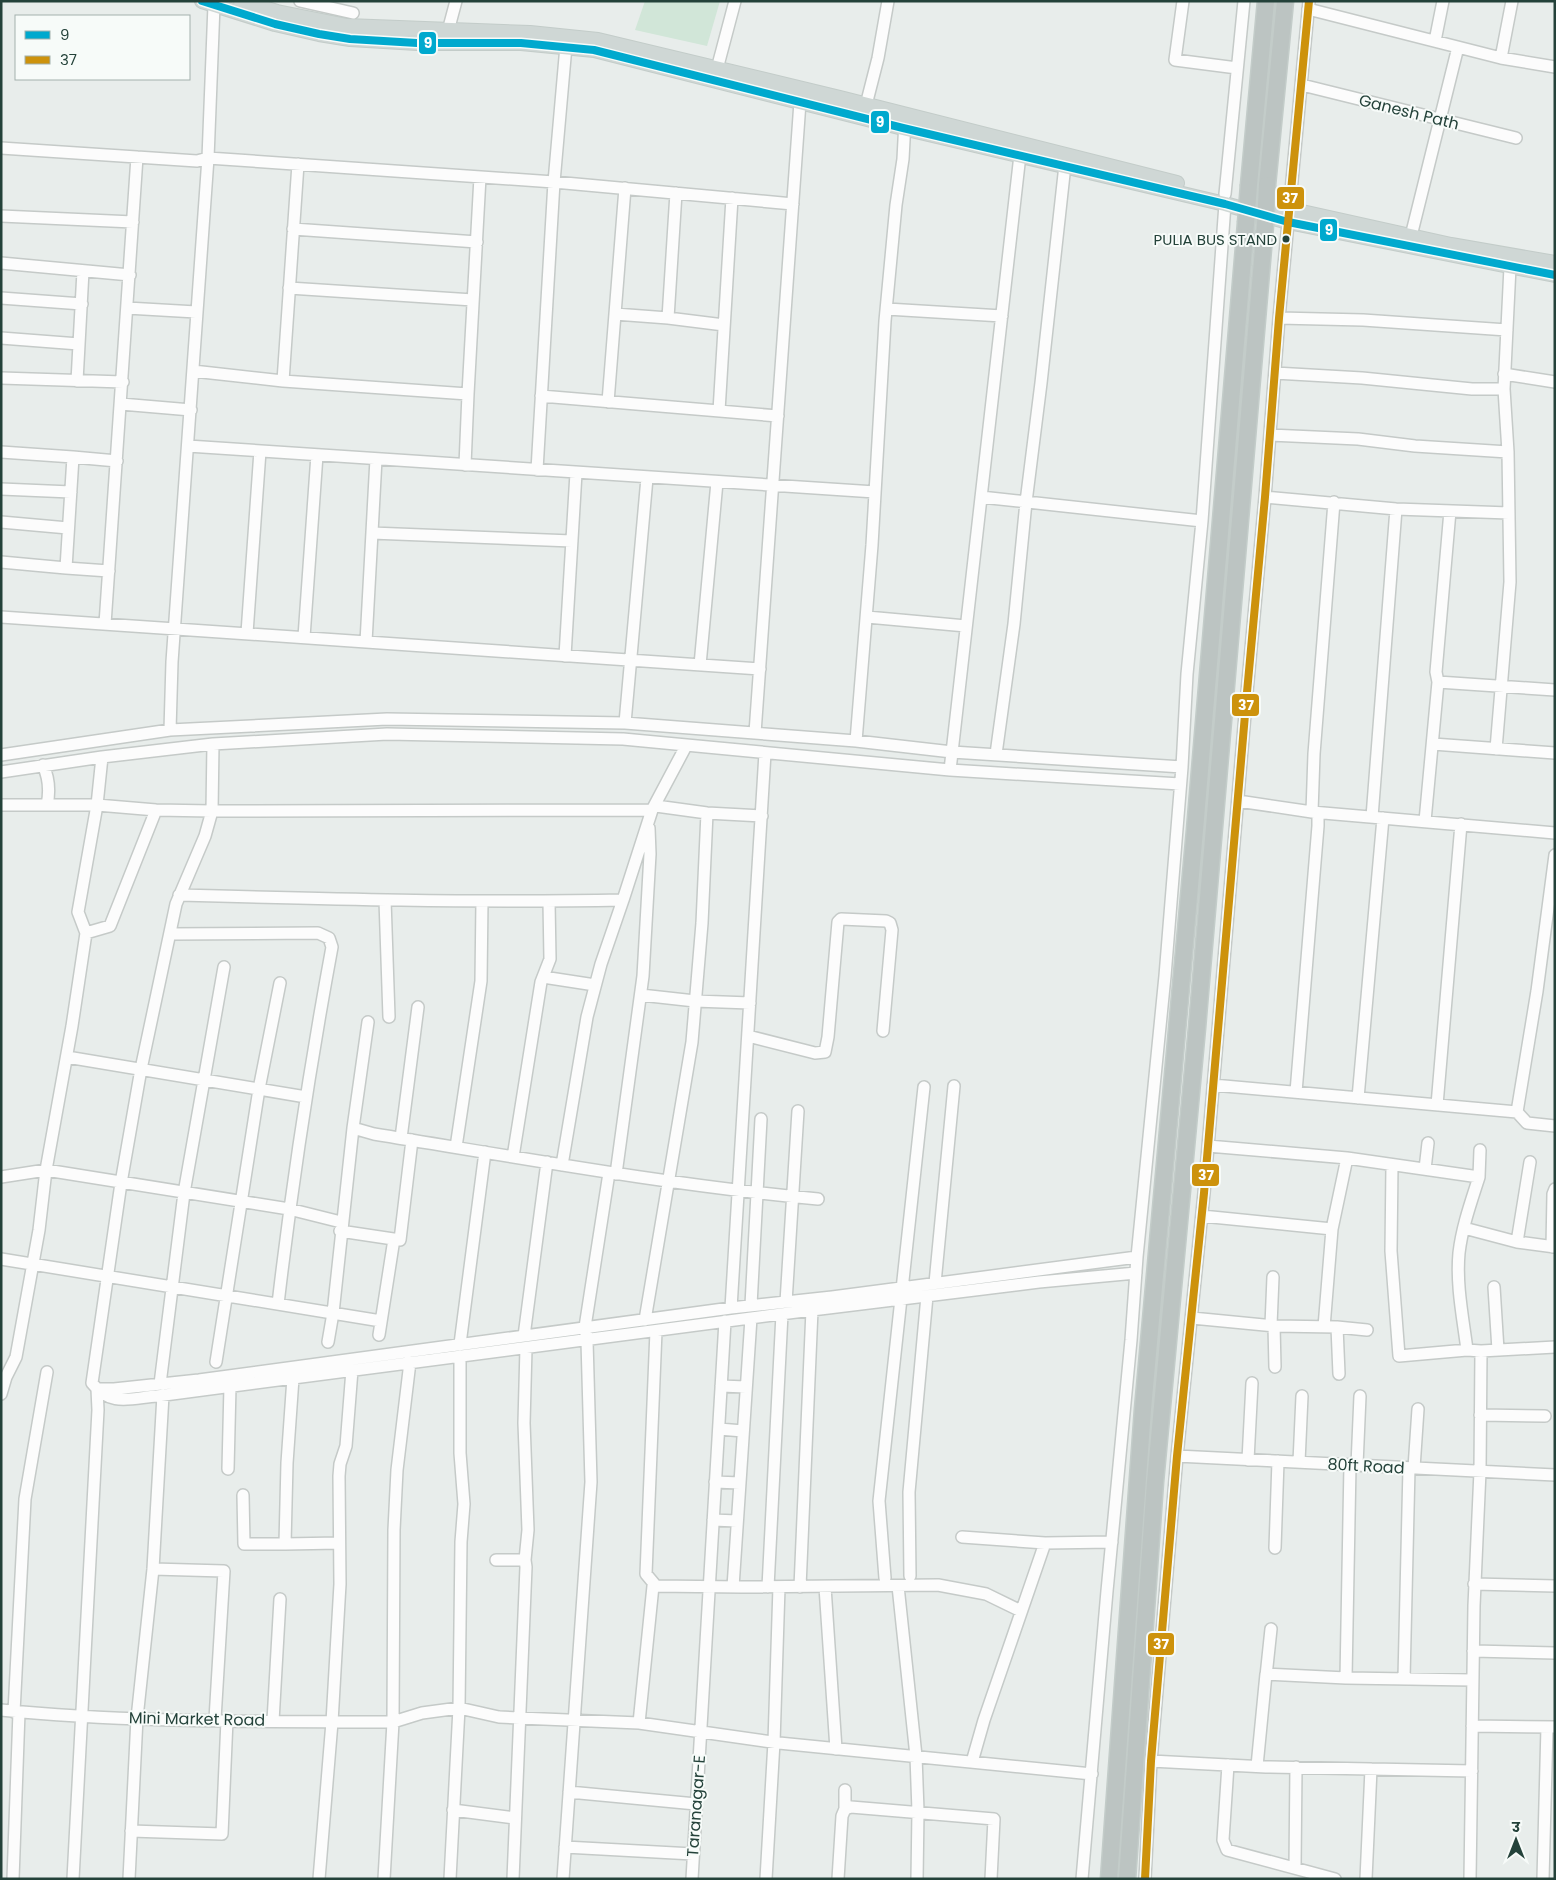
<svg xmlns="http://www.w3.org/2000/svg" width="1556" height="1880" font-family="Poppins,'Noto Sans Devanagari',sans-serif">
<style>
.green{fill:#d1e6d8}
.lines{fill:none;stroke-linecap:round;stroke-linejoin:round}
.minor-casing{stroke:#c5cac8;stroke-width:14}
.major-casing{stroke:#c3ccc9;stroke-width:16}
.highway-casing{stroke:#c3ccc9;stroke-width:19}
.minor{stroke:#fcfcfc;stroke-width:11}
.major{stroke:#cfd7d5;stroke-width:14}
.highway{stroke:#bcc4c2;stroke-width:16}
.highway-bridge-casing{stroke:#c3ccc9;stroke-width:19;stroke-linecap:butt}
.highway-bridge{stroke:#bcc4c2;stroke-width:16}
.bus-1-casing{stroke:#f7fbf9;stroke-width:11}
.bus-2-casing{stroke:#f7fbf9;stroke-width:11}
.bus-1{stroke:#00a9ce;stroke-width:8}
.bus-2{stroke:#cd920c;stroke-width:8}
.bus-dot{fill:#24423a;stroke:#f7fbf9;stroke-width:2}
.labels{text-anchor:middle;dominant-baseline:central;stroke-width:4;stroke-linejoin:round;paint-order:stroke}
.bus-label{font-size:15px;fill:#24423a;stroke:#f7fbf9;text-anchor:end}
.street-label{font-size:16px;fill:#24423a;stroke:#f7fbf9}
.line-badge{stroke:#f7fbf9;stroke-width:2}
.badge-label{font-size:14px;text-anchor:middle;font-weight:bold;fill:#fff}
</style>
<rect width="100%" height="100%" fill="#e8edeb"/>
<path class="green" d="M645,1H720L707,46L635,30Z"/>
<g class="lines">
<g class="minor-casing">
<path id="minor" d="M300,1L353,13
M1183,1L1175,60L1237,68
M1308,9L1501,58L1555,67
M448,31L456,1
M1435,41L1443,1
M1501,58L1512,1
M717,69L735,1
M1302,85L1516,138
M866,105L878,58L888,1
M1,148L197,161L208,158L554,182L793,204
M298,164L283,381L468,394L480,177
M676,193L668,318L724,325
M1225,194L1244,1
M1,216L133,222
M293,229L477,242
M1411,236L1458,47
M1,263L130,275
M289,288L473,300
M1,298L82,304
M127,308L196,312
M887,309L1002,316
M615,314L668,318
M1279,318L1363,320L1507,330
M1,338L79,344
M193,371L283,381
M1275,373L1362,378L1472,389H1504
M1504,374L1555,382
M1,378L123,382
M77,381L83,271
M541,396L778,416
M608,402L625,188
M121,404L191,410
M719,411L732,198
M1270,435L1358,439L1415,446L1508,452
M188,446L875,492
M1,452L73,457
M465,465L468,394
M537,470L554,182L566,46
M1,489L71,492
M981,497L1202,521
M1265,497L1396,509L1509,513
M1,522L68,528
M372,533L572,541
M1,562L66,568L73,457L117,461
M66,568L109,571
M1,617L760,669
M867,617L966,626
M105,624L137,157
M247,633L260,451
M304,637L317,455
M366,642L376,459
M565,656L576,473
M700,665L717,482
M1438,682L1555,690
M625,723L647,478
M170,730L172,662L208,158L214,5
M755,733L800,102
M856,741L872,545L885,321L896,205L903,159L905,121
M213,744L212,811L205,836L176,904L141,1069L121,1183L92,1383C110,1407 131,1398 157,1396L812,1310L1039,1282L1136,1273
M1433,744L1555,753
M1496,749L1510,582L1508,452L1504,389L1510,267
M996,754L1014,624L1026,502L1041,383L1065,165
M1,755L170,730L387,719L625,723L856,741L952,752L1182,767
M43,765C49,778 50,791 47,805
M950,770L1020,155
M1,772L102,757L213,744L387,734L623,739L950,770L1180,784
M1238,801L1312,812L1555,833
M1,805H97L156,810L212,811L652,810L686,746
M656,806L707,813L762,816
M1312,812L1314,754L1334,502
M1372,817L1396,509
M1425,821L1438,682L1436,672L1450,511
M179,895C327,899 475,903 623,900L652,810
M385,900L389,1017
M86,933L110,926L156,810
M170,934L318,933L329,938L332,947C310,1066 292,1184 278,1304
M543,977L595,985
M641,995L695,1001L750,1003
M748,1036L815,1053L825,1052L828,1037L838,922L841,919L886,921L890,923L892,930L883,1031
M67,1057L306,1097
M1213,1085L1517,1112L1527,1123L1555,1126
M1296,1092L1318,826V813
M1358,1098L1383,818
M1437,1105L1461,824
M1517,1112L1537,991L1555,855
M353,1128L374,1134C522,1158 669,1185 818,1199
M401,1138L418,1007
M1208,1146L1347,1158L1479,1177C1471,1202 1462,1227 1459,1253C1456,1285 1463,1318 1467,1350
M456,1147L481,981L482,901
M513,1157L541,982L550,959L549,902
M562,1165L587,1017L601,964L623,900
M1392,1165L1391,1251L1399,1356L1467,1350L1481,1351L1555,1347
M1425,1169L1428,1143
M616,1174L643,976L650,854L649,828
M1,1177L46,1170L289,1209L341,1222
M1479,1177L1480,1150
M1202,1216L1332,1229
M1464,1228L1517,1242L1555,1247
M340,1231L400,1240L412,1140
M1517,1242L1530,1162
M1552,1247L1553,1194L1555,1189
M1,1259L381,1321
M935,1283L954,1086
M1494,1287L1498,1350
M786,1302L798,1111
M751,1305L761,1119
M731,1308L765,753
M1192,1318L1274,1326L1337,1327L1367,1330
M645,1320L692,1042L702,923L707,813
M1271,1325L1273,1277
M1274,1326L1275,1367
M1324,1327L1332,1229L1347,1158
M1337,1327L1339,1374
M656,1331L646,1574L656,1586
M379,1335L394,1239
M524,1336L547,1162
M328,1342L333,1313L353,1128L368,1022
M460,1344L485,1152
M216,1362L259,1089L280,983
M293,1378L287,1463L285,1544L339,1543
M160,1384L184,1193L224,967
M721,1386L746,1387
M97,1389H114L199,1380L731,1308L832,1297L1137,1257
M1,1394L6,1377L16,1357L39,1230L46,1170L72,1026L86,933L78,912L97,805L102,757
M1480,1415L1545,1416
M719,1429L743,1431
M1177,1456L1555,1475
M1248,1460L1252,1383
M1299,1462L1302,1396
M1357,1465L1360,1396
M1414,1468L1418,1409
M228,1469L230,1386
M715,1482L740,1483
M243,1495L244,1544H285
M713,1520L737,1521
M962,1537L1045,1543L1112,1542
M1275,1548L1278,1461
M496,1560H525L526,1567L513,1879
M525,1560L528,1530L524,1423L526,1348
M153,1569L224,1571L215,1719
M910,1576L909,1492L927,1296
M885,1578L879,1501L924,1087
M1474,1584L1555,1586
M898,1586L916,1756L918,1811L917,1879
M733,1587L751,1318
M768,1587L782,1314
M800,1587L812,1310
M825,1587L836,1749
M1473,1651L1555,1653
M1266,1676L1271,1629
M1346,1678L1350,1465
M1404,1678L1409,1468
M1,1710C130,1723 263,1721 393,1722L422,1713L459,1708L499,1717L639,1723L779,1743L1092,1774
M14,1712L25,1499L47,1372
M273,1721L280,1599
M639,1723L653,1586L742,1587L938,1585L986,1594L1021,1611
M1472,1726L1555,1727
M1151,1761L1266,1767L1472,1771
M972,1762L984,1720L1045,1543
M1228,1765L1223,1840L1227,1850L1335,1879
M1257,1766L1266,1674L1346,1678L1472,1680
M569,1792L696,1804
M845,1809V1790
M453,1810L515,1818
M131,1831L222,1834L227,1720
M565,1847L693,1854
M1295,1868L1296,1767
M13,1879L19,1712
M73,1879L98,1410L97,1389
M129,1879L137,1718L153,1569L163,1395
M319,1879L332,1722L340,1584L339,1476L340,1464L346,1446L352,1370
M384,1879L393,1722L394,1530L397,1470L410,1362
M450,1879L459,1708L461,1542L464,1504L460,1453V1356
M563,1879L591,1482L587,1341L585,1327L609,1173
M692,1879L725,1321
M766,1879L774,1742L779,1587
M838,1879L842,1816L845,1809L851,1807L994,1819L991,1879
M1082,1879L1107,1591L1131,1340L1137,1257L1165,976L1182,767L1187,674L1202,521L1225,204
M1145,1879L1151,1761L1177,1456L1204,1193L1246,703L1265,497L1279,318L1309,1
M1366,1879L1371,1769
M1470,1879L1474,1606L1480,1471L1481,1351
M1543,1879L1547,1727"/>
</g>
<g class="major-casing">
<path id="major" d="M202,1L275,24L319,34L350,39L417,43H521L594,50L903,128L1225,204L1288,222L1555,275
M241,1L277,12L347,26L530,33L598,40L840,98L1177,183
M1257,202L1451,245L1555,263"/>
</g>
<g class="highway-casing">
<path id="highway" d="M1249,185L1266,1
M1267,185L1285,1
M1109,1879L1143,1409L1195,830L1246,223
M1127,1879L1155,1482L1197,1028L1265,225"/>
</g>
<use href="#minor" class="minor"/>
<use href="#major" class="major"/>
<use href="#highway" class="highway"/>
<g class="highway-bridge-casing">
<path id="highway-bridge" d="M1246,223L1249,185
M1265,225L1267,185"/>
</g>
<use href="#highway-bridge" class="highway-bridge"/>
<g class="bus-1-casing">
<path id="bus-1" d="M202,1L275,24L319,34L350,39L417,43H521L594,50L903,128L1225,204L1288,222L1555,275"/>
</g>
<g class="bus-2-casing">
<path id="bus-2" d="M1145,1879L1151,1761L1177,1456L1204,1193L1246,703L1265,497L1279,318L1309,1"/>
</g>
<use href="#bus-1" class="bus-1"/>
<use href="#bus-2" class="bus-2"/>
</g>
<circle class="bus-dot" cx="1286" cy="239" r="4.5"/>
<g class="labels">
<g class="bus-label">
<text x="1277" y="239">PULIA BUS STAND</text>
</g>
<g class="street-label">
<text transform="translate(1409 112) rotate(14)">Ganesh Path</text>
<text transform="translate(1366 1466) rotate(3)">80ft Road</text>
<text transform="translate(197 1719) rotate(1)">Mini Market Road</text>
<text transform="translate(696 1806) rotate(-86)">Taranagar-E</text>
</g>
</g>
<g class="line-badge">
<rect x="418" y="31" width="19" height="24" rx="5" fill="#00a9ce"/>
<rect x="870" y="110" width="20" height="24" rx="5" fill="#00a9ce"/>
<rect x="1276" y="186" width="29" height="24" rx="5" fill="#cd920c"/>
<rect x="1319" y="218" width="19" height="24" rx="5" fill="#00a9ce"/>
<rect x="1231" y="693" width="29" height="24" rx="5" fill="#cd920c"/>
<rect x="1191" y="1163" width="29" height="24" rx="5" fill="#cd920c"/>
<rect x="1147" y="1632" width="28" height="24" rx="5" fill="#cd920c"/>
</g>
<g class="badge-label">
<text x="428" y="48">9</text>
<text x="880" y="127">9</text>
<text x="1290" y="203">37</text>
<text x="1329" y="235">9</text>
<text x="1246" y="710">37</text>
<text x="1206" y="1180">37</text>
<text x="1161" y="1649">37</text>
</g>
<rect width="1556" height="1880" fill="none" stroke="#24423a" stroke-width="5"/>
<rect x="15" y="15" width="175" height="65" fill="#f7fbf9" stroke="#a3b1ad"/>
<rect x="25" y="31" width="25" height="8" fill="#00a9ce" stroke="#a3b1ad"/>
<text x="60" y="40" font-size="15" fill="#24423a">9</text>
<rect x="25" y="56" width="25" height="8" fill="#cd920c" stroke="#a3b1ad"/>
<text x="60" y="65" font-size="15" fill="#24423a">37</text>
<g transform="translate(1516 1840)" stroke="#f7fbf9" stroke-width="4" paint-order="stroke">
<path d="M0-4L9 19L0 12L-9 19Z" fill="#24423a"/>
<text y="-8" font-size="14" font-weight="bold" text-anchor="middle" fill="#24423a">उ</text>
</g>
</svg>
